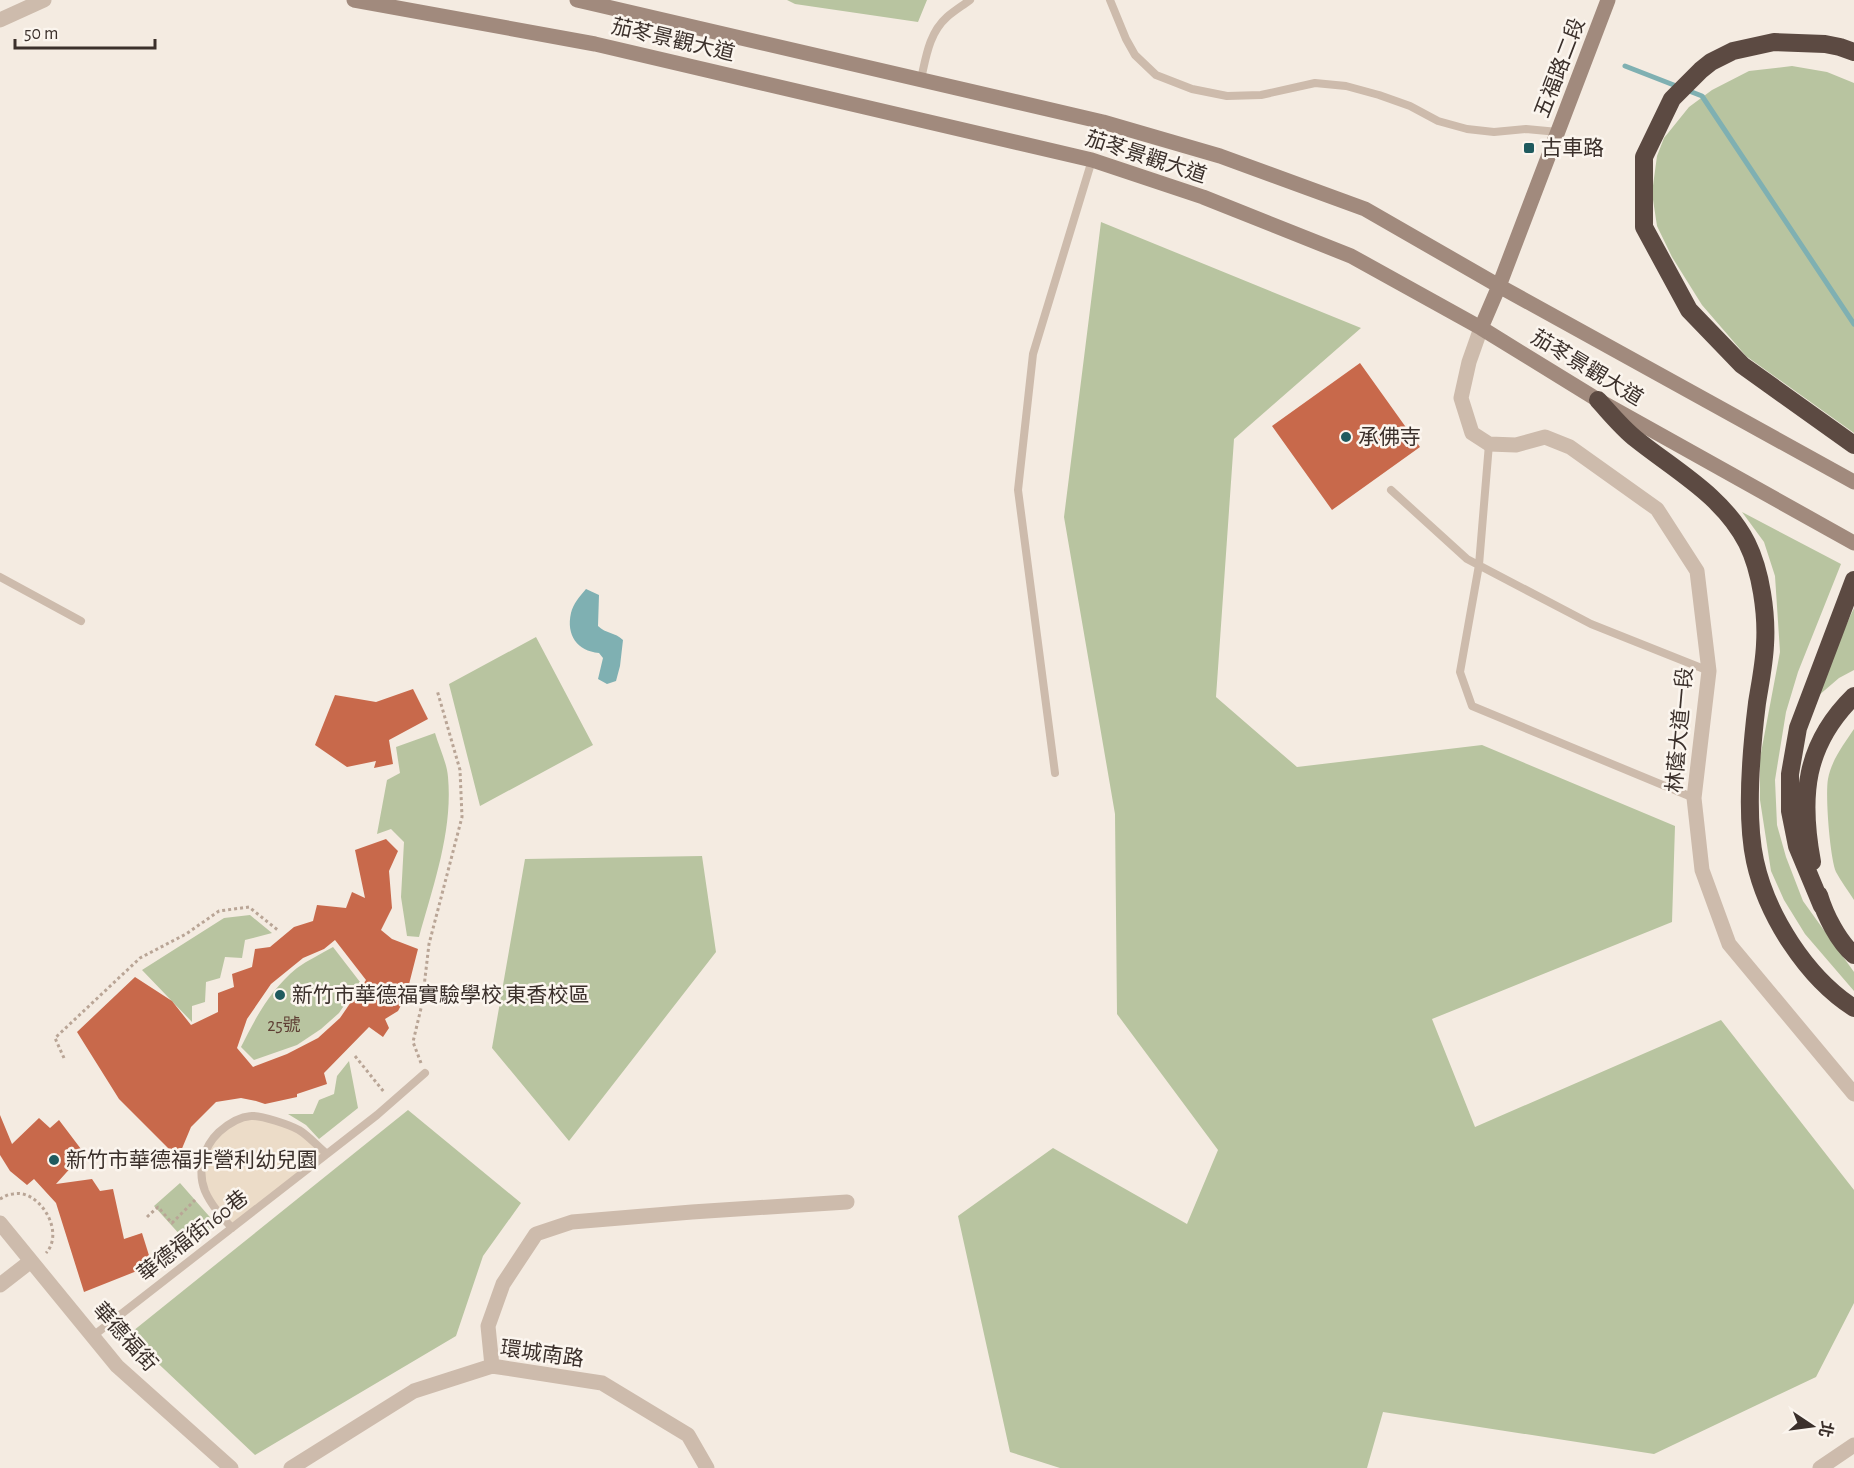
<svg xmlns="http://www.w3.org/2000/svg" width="1854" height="1468" font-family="'Alegreya Sans','Noto Sans TC',sans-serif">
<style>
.green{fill:#b8c4a0}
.plaza{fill:#ecdcc8}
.water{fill:#7fb0b2}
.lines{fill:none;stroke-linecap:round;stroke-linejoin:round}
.stream{stroke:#7fb0b2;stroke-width:5}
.building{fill:#c8694b;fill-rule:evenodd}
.path{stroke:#b9a596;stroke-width:3;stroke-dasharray:3 3;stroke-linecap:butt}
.lane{stroke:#cdbbac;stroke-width:8}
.street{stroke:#cdbbac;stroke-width:15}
.secondary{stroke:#a18a7d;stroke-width:15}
.highway{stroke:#5c4a42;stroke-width:18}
.poi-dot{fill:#1f5a5e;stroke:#fbf5ee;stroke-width:2}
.labels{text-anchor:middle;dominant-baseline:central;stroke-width:5;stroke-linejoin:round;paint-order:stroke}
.number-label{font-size:18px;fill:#5e3e33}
.street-label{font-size:21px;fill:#3b302b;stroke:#fbf5ee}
.poi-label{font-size:21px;fill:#3b302b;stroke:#fbf5ee;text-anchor:start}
</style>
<rect width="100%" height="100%" fill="#f4ebe1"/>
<path class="green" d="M787,0H927L918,22L795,4Z
M1792,66L1827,72L1854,83V433L1746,356L1702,305L1672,257L1657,226L1652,193L1657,156L1664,138L1689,107L1712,90L1749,71Z
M1101,222L1361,328L1234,439L1216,697L1297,767L1482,745L1675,826L1672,922L1432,1019L1475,1127L1721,1020L1854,1190V1303L1816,1377L1654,1454L1383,1412L1367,1468H1060L1010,1452L958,1216L1053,1148L1187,1224L1218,1150L1117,1014L1115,814L1064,517Z
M1742,512L1841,564L1798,672L1786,712L1775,780L1777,825L1786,857L1803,901L1854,972V991L1805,934L1784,900L1771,871L1760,800V758L1780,652L1775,576L1764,542Z
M1854,608V670L1839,678L1811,702Z
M536,637L593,745L480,806L449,684Z
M1854,729V900C1848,891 1841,881 1836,872C1830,858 1825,795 1828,779C1831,761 1844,744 1854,729Z
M435,733C439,747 447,763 448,777C453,831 433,886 419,937L407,936L401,897L404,842L391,829L377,834L387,780L400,773L396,747Z
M702,856L716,952L569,1141L492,1048L525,859Z
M250,915L272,933L245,940L242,958L225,957L220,978L206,982L205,1002L192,1006V1022L142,970L224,918Z
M333,947L360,982L339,1013L321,1029L297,1045L254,1060L241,1047C256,1017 270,990 297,968C308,960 321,954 333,947Z
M349,1061L358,1108L319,1139L306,1125L288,1114H313L319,1100L334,1094L337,1076Z
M408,1110L521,1203L483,1256L456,1336L255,1455L128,1335Z
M180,1183L216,1224L191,1247L154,1206Z"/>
<path class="plaza" d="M252,1115L300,1130L327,1154L232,1228L205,1190V1151L216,1135Z"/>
<path class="water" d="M586,589L599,595L598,626C606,634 615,632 623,640L620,666L616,681L607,684L598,679L603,658L599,653C577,651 566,635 571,613C573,604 580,596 586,589Z"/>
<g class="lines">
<path class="stream" d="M1625,66L1702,96L1854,324"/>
</g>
<path class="building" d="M1360,363L1420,447L1332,510L1272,426Z
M413,689L428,719L389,740L393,764L374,768L376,761L347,767L315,745L335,695L376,702Z
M386,839L398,851L389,871L392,908L381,930L392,939L418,949L406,996L398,1011L385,1019L389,1028L383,1037L369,1027L324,1073L327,1084L297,1094V1097L265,1104L256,1101L241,1098L216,1102L191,1127L178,1158L119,1099L77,1032L135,977L172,1001L191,1025L218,1012V993L234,987L232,974L252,967L255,949L270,947L294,927L313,921L317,905L346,908L352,892L365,898L355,850ZM335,940L366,980L340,1018L318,1038L287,1054L253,1067L237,1048L247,1019L271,984L303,958L324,949Z
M0,1115L12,1144L39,1118L50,1128L59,1120L84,1153L56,1184L92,1179L100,1191L113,1189L124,1239L142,1233L152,1265L84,1292L56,1203L34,1179L27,1185L10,1171L0,1155Z"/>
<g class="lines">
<path class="path" d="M355,1056L384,1092
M64,1058L55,1038L140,958L186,934L219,911L249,907L279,931
M421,1063L413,1042L422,1004L429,944L462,817L460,770L437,690
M0,1199C4,1197 8,1194 13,1194C38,1188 66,1231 46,1253
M147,1217L158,1207L172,1223L195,1200"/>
<path class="lane" d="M1110,0L1126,39L1135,55L1156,75L1192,89L1227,96L1261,95L1315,83L1346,86L1379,95L1410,106L1438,121L1467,129L1494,132L1526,129L1558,132
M921,79C926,57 929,33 947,17C954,11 962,6 970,0
M1489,444L1479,565L1460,672L1472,706L1694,798
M1391,490L1467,559L1591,624L1709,671
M0,577L81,621
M1055,773L1018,490L1033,354L1092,160
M232,1228C222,1217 211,1205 205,1191C197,1171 203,1147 219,1132C228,1124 238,1117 251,1116C261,1115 290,1125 299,1130C309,1136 318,1147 327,1154
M93,1336L377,1115L425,1073"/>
<path class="street" d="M0,20L44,0
M1481,328L1469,362L1461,398L1472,433L1489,444L1516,445L1545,437L1570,447L1657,509L1697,571L1709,671L1694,798L1702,870L1729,944L1854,1094
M0,1223L117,1366L231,1468
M0,1285L31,1261
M492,1366L488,1326L503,1284L536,1234L572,1222L692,1212L847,1202
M291,1468L414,1391L492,1366L602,1383L688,1435L707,1468
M1820,1468L1854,1445"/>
<path class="secondary" d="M354,0L595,44L1092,160L1203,197L1351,256L1481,328L1598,400L1854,543
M577,0L1103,122L1220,156L1365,209L1499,286L1854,482
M1481,328L1499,286L1608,0"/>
<path class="highway" d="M1854,52L1840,47L1825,44L1774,42L1733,51L1711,62L1701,70L1672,99L1644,157V227L1689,310L1742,365L1854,445
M1598,400C1610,413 1622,428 1636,439C1676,471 1723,496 1747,543C1761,571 1767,614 1765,645C1764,665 1760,684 1757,703C1751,751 1745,815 1755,861C1767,916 1807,978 1854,1008
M1812,862C1800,797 1804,745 1854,696
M1819,895C1825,915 1838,941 1854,955
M1822,906L1797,846L1790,811V774L1798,728L1854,580"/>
</g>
<g class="poi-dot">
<rect x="1523" y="142" width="12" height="12" rx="3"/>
<circle cx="1346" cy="437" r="6"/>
<circle cx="280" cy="995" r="6"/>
<circle cx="54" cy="1160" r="6"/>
</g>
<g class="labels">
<g class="number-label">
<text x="284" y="1026">25號</text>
</g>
<g class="street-label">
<text transform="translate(673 40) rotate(13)">茄苳景觀大道</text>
<text transform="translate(1560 68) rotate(-69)">五福路二段</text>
<text transform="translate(1146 157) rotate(18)">茄苳景觀大道</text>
<text transform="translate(1587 368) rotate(31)">茄苳景觀大道</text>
<text transform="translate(1680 730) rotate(-85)">林蔭大道一段</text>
<text transform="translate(193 1236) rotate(-38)">華德福街160巷</text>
<text transform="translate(125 1337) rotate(48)">華德福街</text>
<text transform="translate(542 1354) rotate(8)">環城南路</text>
</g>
<g class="poi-label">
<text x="1541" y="148">古車路</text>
<text x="1358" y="437">承佛寺</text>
<text x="292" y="995">新竹市華德福實驗學校 東香校區</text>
<text x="66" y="1160">新竹市華德福非營利幼兒園</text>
</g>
</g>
<g transform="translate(1812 1426) rotate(103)" stroke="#fbf5ee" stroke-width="4.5" paint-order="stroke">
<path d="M0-4.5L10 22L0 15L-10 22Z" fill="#3b302b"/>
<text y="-9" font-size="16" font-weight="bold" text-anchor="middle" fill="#3b302b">北</text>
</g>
<path d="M15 39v9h140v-9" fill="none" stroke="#3b302b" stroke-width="3"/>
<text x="24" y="39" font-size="18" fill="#3b302b" stroke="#fbf5ee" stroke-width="4.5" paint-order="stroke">50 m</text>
</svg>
